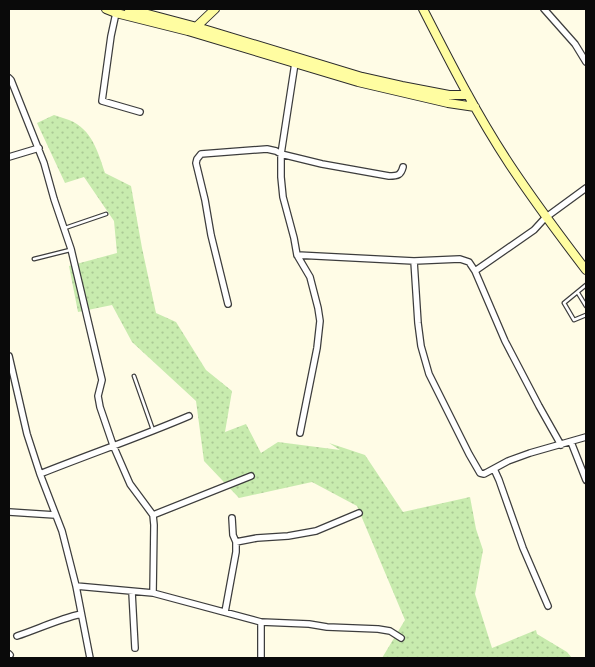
<svg xmlns="http://www.w3.org/2000/svg" width="595" height="667" font-family="'PT Serif',serif">
<style>
.grass{fill:url(#grass-dots)}
.lines{fill:none;stroke-linecap:round;stroke-linejoin:round}
.lane-casing{stroke:#3d3d3d;stroke-width:5}
.street-casing{stroke:#3d3d3d;stroke-width:8}
.secondary-casing{stroke:#2c2c2c;stroke-width:10}
.lane{stroke:#fff;stroke-width:2.5}
.street{stroke:#fff;stroke-width:5.5}
.secondary{stroke:#fffda1;stroke-width:8}
</style>
<defs>
<pattern id="grass-dots" width="8" height="8" patternUnits="userSpaceOnUse" patternTransform="scale(1.25)"><rect width="8" height="8" fill="#c8ebae"/><path d="M2 2h.1M6 6h.1" fill="none" stroke="#aac894" stroke-width="1.8" stroke-linecap="round"/></pattern>
</defs>
<rect width="100%" height="100%" fill="#fffce6"/>
<path class="grass" d="M54,115C59,117 64,118 69,120C92,129 98,152 105,173L131,186L142,248L156,313L176,322L206,370L232,391L225,432L246,424L261,453L278,442L340,450L329,443L365,455L403,512L470,497L476,529L483,550L475,594L492,648L536,630L537,634L567,652L572,658H382L405,620L357,506L312,482L239,498L204,461L196,401L132,342L112,305L78,312L69,266L117,253L114,221L84,177L65,183L37,123Z"/>
<g class="lines">
<g class="lane-casing">
<path id="lane" d="M65,228L106,214
M34,259L70,250
M586,285L564,303L574,320L586,315
M578,293L586,306
M134,376L153,430"/>
</g>
<g class="street-casing">
<path id="street" d="M544,9L575,44L586,62
M116,13L111,36L102,101L140,112
M295,63L281,154V177L283,197L294,238L297,255L310,277L318,308L320,321L317,348L300,433
M9,78L11,80L44,163L54,199L71,249L102,380L98,396L100,407L113,445L130,484L153,515L154,525L153,593
M9,157L39,148
M297,255L414,261L460,259L469,262L475,271L534,230L545,218L586,188
M414,261L418,323L421,346L429,374L469,454L480,473L484,474L508,461L530,453L586,437
M475,271L505,341L539,406L561,445
M228,304L211,235L205,200L196,163L197,159L201,154L267,149L276,151L281,154L322,164L389,176C398,176 401,175 403,167
M9,356L27,434L40,474L62,531L76,586L90,658
M571,442L586,480
M494,469L499,480L523,548L548,606
M40,474C90,454 140,437 189,416
M9,512L55,515
M153,515L251,476
M236,542L257,538L288,536L316,531L359,513
M76,586L153,593L261,622L309,624L327,627L378,629L390,631L401,638
M132,592L135,648
M225,612L236,552V542L233,535L232,518
M261,622V658
M17,636C38,629 59,619 81,614
M9,654L10,655"/>
</g>
<g class="secondary-casing">
<path id="secondary" d="M106,9L116,13L188,31L358,82L448,103L475,107
M129,9L197,27L362,77L402,86L449,95H468
M423,9C450,62 477,115 510,165C534,201 560,236 586,270
M195,28L215,9"/>
</g>
<use href="#lane" class="lane"/>
<use href="#street" class="street"/>
<use href="#secondary" class="secondary"/>
</g>
<rect width="595" height="667" fill="none" stroke="#0a0a0a" stroke-width="20"/>
</svg>
